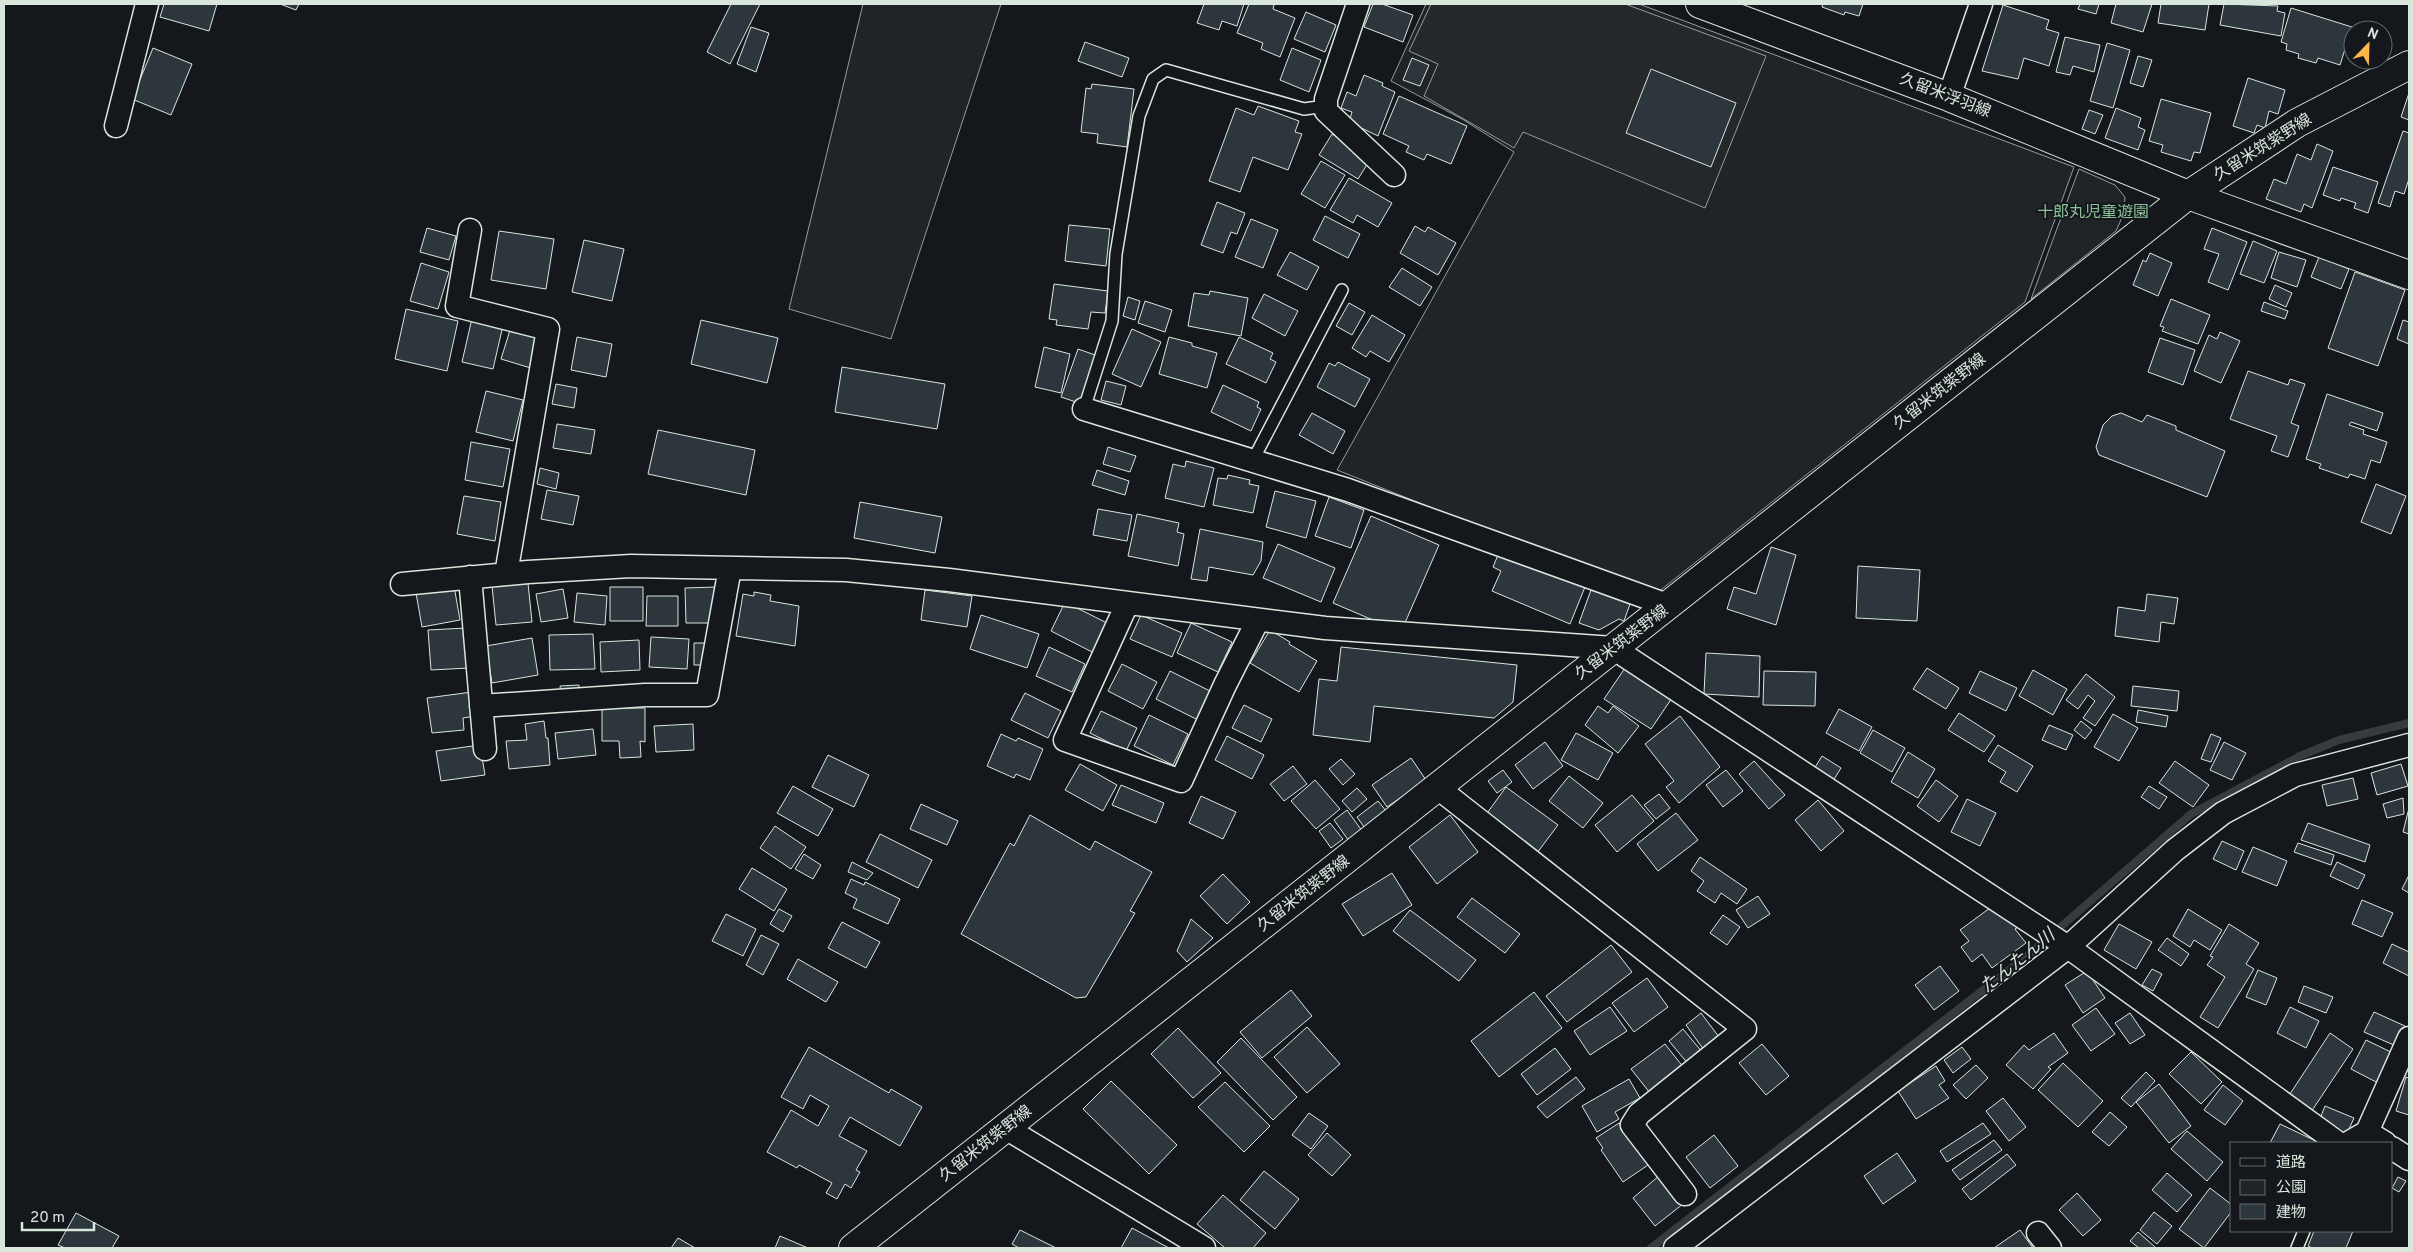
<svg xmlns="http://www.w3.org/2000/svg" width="2413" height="1252" font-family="Overpass,'Noto Sans JP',sans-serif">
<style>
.green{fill:#202428;stroke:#939e99}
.parking{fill:#24282b;stroke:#939e99}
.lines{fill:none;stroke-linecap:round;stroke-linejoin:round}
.stream{stroke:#363b3e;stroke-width:8}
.building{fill:#2c363c;stroke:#d8e6dc}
.service-casing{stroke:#d8e6dc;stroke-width:14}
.minor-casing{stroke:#d8e6dc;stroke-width:25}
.tertiary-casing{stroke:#d8e6dc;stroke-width:30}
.primary-casing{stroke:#d8e6dc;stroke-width:30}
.service{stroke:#14181c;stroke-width:11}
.minor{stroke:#14181c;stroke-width:22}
.tertiary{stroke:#14181c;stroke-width:28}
.primary{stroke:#14181c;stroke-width:28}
.labels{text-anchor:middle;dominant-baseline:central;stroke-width:4;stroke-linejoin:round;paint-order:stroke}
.street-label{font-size:16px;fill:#d8e6dc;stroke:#14181c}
.park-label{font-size:16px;fill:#8ac095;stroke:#14181c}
.water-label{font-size:18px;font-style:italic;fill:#d8e6dc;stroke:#14181c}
</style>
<rect width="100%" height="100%" fill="#14181c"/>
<path class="green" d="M863,4H1001L891,339L789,309Z
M1426,4H1639L2074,167L2025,302L1653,596L1337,470L1514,152L1462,119L1391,81Z
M2079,169L2115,185L2125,197L2124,213L2116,231L2031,299Z"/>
<path class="parking" d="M1431,4H1625L1766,56L1705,208L1523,132L1514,148L1424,96L1438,64L1409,51Z"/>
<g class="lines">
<path class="stream" d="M1651,1248L2027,956L2191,814L2300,756L2339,740L2409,723"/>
</g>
<path class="building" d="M164,4H217L209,31L160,17Z
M280,4H299L296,10Z
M731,4H760L730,64L707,52Z
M1204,4H1244L1237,26L1222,21L1219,30L1197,23Z
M1249,4H1272L1274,5L1273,9L1295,18L1280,57L1261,49L1263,43L1237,33Z
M1373,4H1382L1413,15L1403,42L1364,27Z
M1823,4H1863L1859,16L1845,12L1844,15L1822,7Z
M2080,4H2099L2096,14L2078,9Z
M2116,4H2152L2143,32L2111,23Z
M2161,4H2209L2205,30L2158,23Z
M2224,4L2278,6L2277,11L2285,13L2281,36L2220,25Z
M2003,5L2049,20L2046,29L2059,33L2049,66L2024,58L2018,79L1982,71Z
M2291,8L2352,27L2340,65L2318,58L2316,63L2298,58L2299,54L2286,50L2287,44L2281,42Z
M1306,12L1336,25L1325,52L1294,39Z
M751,27L769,33L756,72L737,64Z
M2065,37L2100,45L2094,72L2073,66L2070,75L2056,72Z
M1085,42L1129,58L1122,77L1078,61Z
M2107,43L2130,50L2113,108L2090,101Z
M153,48L192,64L171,115L132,99Z
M1292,48L1321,60L1309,92L1280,80Z
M2138,56L2152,60L2143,87L2130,83Z
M1412,58L1429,65L1420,86L1403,80Z
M1651,69L1736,103L1711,167L1626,133Z
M1364,75L1383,83L1382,86L1395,92L1378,136L1349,122L1352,112L1341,108L1347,92L1356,96Z
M2248,78L2285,90L2278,114L2269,111L2265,128L2257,125L2254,133L2233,126Z
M1092,84L1134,89L1127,147L1097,143L1098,134L1081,132L1086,88L1091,89Z
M2409,93V120L2401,117Z
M1399,96L1467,126L1451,164L1427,154L1424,160L1406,152L1409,146L1383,134Z
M2161,99L2211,113L2200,153L2194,152L2191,161L2161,152L2163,145L2149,141Z
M1258,106L1299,121L1295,132L1302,134L1288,170L1253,157L1240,192L1209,181L1236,108L1254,115Z
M2116,108L2141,118L2138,127L2145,130L2138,150L2105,138Z
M2089,110L2103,115L2095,134L2082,129Z
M2403,131L2409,133V179L2404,194L2395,191L2390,207L2378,203Z
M1332,134L1371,158L1358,179L1319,155Z
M2317,144L2333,151L2312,208L2304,204L2301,212L2266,199L2274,179L2286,184L2297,154L2311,160Z
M1321,161L1345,175L1325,208L1301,194Z
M2333,167L2378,182L2368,213L2354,208L2356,203L2341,198L2340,201L2323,195Z
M1349,178L1392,203L1378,227L1357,215L1353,223L1330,210Z
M1217,202L1245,213L1237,234L1231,232L1223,253L1201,245Z
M1325,216L1360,234L1348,258L1313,240Z
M1251,219L1278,230L1263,268L1235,257Z
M1069,225L1110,229L1106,266L1065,261Z
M1415,226L1425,232L1428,227L1456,243L1438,275L1400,253Z
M427,228L456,236L449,260L420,252Z
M2212,228L2247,242L2228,290L2208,282L2219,254L2204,249Z
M499,231L554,239L546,289L491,280Z
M584,240L624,249L612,301L572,292Z
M2253,241L2277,251L2264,283L2240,274Z
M1290,252L1319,267L1307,290L1277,275Z
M2279,252L2306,260L2297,287L2271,278Z
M2150,253L2172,263L2158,296L2133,285L2143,260L2146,262Z
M2319,257L2349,269L2341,289L2311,277Z
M421,263L449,272L438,309L410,301Z
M1402,268L1432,287L1420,306L1389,287Z
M2355,272L2405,290L2378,366L2328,348Z
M1054,284L1108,291L1105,313L1091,312L1088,329L1056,325L1057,320L1049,319Z
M2275,285L2292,293L2286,307L2269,299Z
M1210,291L1248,298L1241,336L1188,326L1194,293L1209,295Z
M1264,294L1298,311L1285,336L1252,318Z
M1128,297L1140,301L1135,320L1123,316Z
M2171,299L2210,315L2198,344L2162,331L2164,327L2160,326Z
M1145,301L1172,310L1165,332L1138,323Z
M2264,302L2288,311L2285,319L2261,311Z
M1349,303L1365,312L1352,335L1336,326Z
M406,309L458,321L447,371L395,359Z
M473,314L504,321L493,369L462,362Z
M1372,315L1405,335L1389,362L1370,351L1366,357L1352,348Z
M701,320L778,338L767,383L691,364Z
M2403,320L2409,322V344L2397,339Z
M511,327L544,337L534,369L501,359Z
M1132,329L1161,342L1141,387L1112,374Z
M2220,332L2240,341L2221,383L2194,371L2209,335L2217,339Z
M577,337L612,344L606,377L571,370Z
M1169,337L1192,343V346L1217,353L1207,388L1159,374Z
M1239,337L1273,353L1270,359L1276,362L1266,383L1226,364Z
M2160,338L2195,350L2183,385L2148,372Z
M1044,347L1070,354L1061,393L1035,387Z
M1078,349L1098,356L1082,404L1061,397Z
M1338,362L1370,379L1355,407L1317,387L1329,363L1335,366Z
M842,367L945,384L937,429L835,412Z
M2248,371L2288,385L2290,379L2305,384L2291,423L2299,426L2288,457L2271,451L2277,436L2230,419Z
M1106,381L1126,386L1121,405L1101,400Z
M556,384L577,388L574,408L552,404Z
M1223,385L1259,402L1257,407L1261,409L1251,431L1211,412Z
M486,391L523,400L513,441L476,432Z
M2327,394L2383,413L2377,431L2351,422L2349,425L2364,430L2363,434L2387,442L2380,463L2371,460L2365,479L2350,474L2348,478L2319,468L2321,464L2306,459Z
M1312,413L1345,431L1333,454L1299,435Z
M2121,413L2142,422L2147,415L2176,426V430L2225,451L2207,497L2099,455L2096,447L2103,425L2112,416Z
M557,424L595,430L591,454L553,448Z
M658,430L755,450L746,495L648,474Z
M471,442L510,449L503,487L465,480Z
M1108,447L1136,456L1130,472L1103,464Z
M1186,461L1214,468L1204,507L1165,498L1173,464L1185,467Z
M540,468L559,473L556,489L537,484Z
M1097,470L1129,481L1125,495L1092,485Z
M1228,475L1250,480L1249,484L1259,486L1253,513L1213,505L1218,478L1227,479Z
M2376,484L2406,496L2391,534L2361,522Z
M547,490L579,496L573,525L541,519Z
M1275,491L1316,501L1306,538L1266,527Z
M464,496L501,502L495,541L457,534Z
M1329,497L1364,510L1351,548L1315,536Z
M860,502L942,517L935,553L854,538Z
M1098,509L1132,515L1127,541L1093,535Z
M1137,514L1179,523L1177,532L1184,534L1178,566L1128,556Z
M1371,516L1439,545L1401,632L1333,603Z
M1200,529L1263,542L1261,561L1253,575L1209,567L1207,581L1191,579Z
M1278,544L1335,568L1321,602L1263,578Z
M1771,547L1796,555L1776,625L1727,609L1734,587L1756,594Z
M1500,550L1585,587L1570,624L1492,591L1501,571L1493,567Z
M1858,566L1920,570L1917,621L1856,618Z
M528,583L532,622L496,625L492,586Z
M454,586L460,620L422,627L416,593Z
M610,587H643V621H610Z
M716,587V623H686L685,588Z
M563,589L568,618L541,622L536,594Z
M925,590L972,596L967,627L921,620Z
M1591,590L1630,604L1624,621L1619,619L1599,630L1579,623Z
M754,592L771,595L770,601L799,606L795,646L736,636L743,594L754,596Z
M577,593L607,596L605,625L574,622Z
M2147,594L2178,598L2174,624L2161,622L2159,642L2115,636L2118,607L2145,611Z
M647,596H678V626H646Z
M1065,602L1111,625L1096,654L1051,631Z
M981,615L1039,634L1027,668L970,649Z
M1141,615L1182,633L1172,657L1130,639Z
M1191,623L1232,642L1218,672L1177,653Z
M466,628L469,668L431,670L428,630Z
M1270,630L1290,642L1289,644L1317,661L1299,692L1250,663Z
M593,634L595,669L550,670L549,635Z
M651,637L689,639L687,669L649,667Z
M532,638L538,675L492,683L486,646Z
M639,640L640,670L601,672L600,642Z
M694,643H712V665H694Z
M1049,647L1085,664L1072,692L1036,676Z
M1341,647L1517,665L1513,702L1494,718L1374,706L1370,742L1313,735L1319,679L1337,681Z
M1706,653L1760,656L1759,697L1704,694Z
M1122,664L1157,682L1143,709L1108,691Z
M1627,665L1674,695L1651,729L1604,699Z
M1927,668L1959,688L1946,709L1913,689Z
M2033,670L2067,689L2053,715L2019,696Z
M1170,671L1214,693L1200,721L1156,699Z
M1764,671L1816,672L1815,706L1763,705Z
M1980,671L2017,688L2006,711L1969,693Z
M2086,674L2115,697L2095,726L2083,718L2095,701L2088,695L2078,709L2066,700Z
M579,685V696L561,698L560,686Z
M2133,686L2179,691L2177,711L2131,706Z
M472,692L475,716L463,718L464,730L432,733L427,698Z
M1025,693L1061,711L1048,738L1011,720Z
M1244,705L1272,719L1261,742L1232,728Z
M1598,706L1608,713L1613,706L1639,726L1618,753L1585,725Z
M602,708H645V742L640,741L641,757L620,758L619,741H602Z
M1839,709L1872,727L1859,751L1826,733Z
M2138,710L2168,716L2166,727L2136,722Z
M1101,711L1137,728L1126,751L1090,733Z
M1959,713L1995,736L1984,752L1948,730Z
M2113,714L2138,728L2119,761L2094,747Z
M1149,715L1188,734L1173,765L1134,746Z
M1680,716L1720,767L1679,803L1666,787L1674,781L1645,744Z
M544,721L546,738H548L550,765L509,769L506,741L527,740L525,724Z
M2081,721L2092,730L2085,739L2074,730Z
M693,724L694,750L656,752L654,726Z
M2049,725L2073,735L2066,750L2042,740Z
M593,729L596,755L558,759L555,733Z
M1873,730L1905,748L1892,772L1860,753Z
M1576,733L1613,753L1598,780L1561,760Z
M1001,734L1016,741L1018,738L1043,749L1030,780L1016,774L1014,778L987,766Z
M2211,734L2221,738L2211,762L2201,759Z
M1227,736L1264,755L1252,779L1215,760Z
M1545,742L1563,766L1533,789L1515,765Z
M2224,742L2246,753L2232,780L2210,770Z
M480,745L485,775L441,781L436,751Z
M1998,745L2033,766L2017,792L2000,782L2006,772L1988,761Z
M1908,752L1935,769L1918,798L1891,782Z
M828,755L869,775L854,807L812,787Z
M1822,756L1841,768L1833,781L1814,769Z
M1411,758L1426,780L1387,807L1372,785Z
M1341,759L1355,774L1343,785L1329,769Z
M1754,761L1785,795L1769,809L1739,774Z
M2175,761L2209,785L2193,807L2159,783Z
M1080,764L1117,785L1103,811L1065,790Z
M2401,764L2408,786L2377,795L2371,773Z
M1293,766L1307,784L1284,801L1270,784Z
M1503,770L1512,782L1497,793L1488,781Z
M1726,770L1743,791L1723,807L1706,785Z
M1569,776L1603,803L1583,828L1549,801Z
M2353,778L2358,799L2327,806L2322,785Z
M1315,780L1340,809L1316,829L1291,801Z
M1936,780L1958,796L1939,822L1917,806Z
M1121,785L1164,803L1156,823L1112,805Z
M793,786L833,809L818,836L777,813Z
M2149,786L2167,797L2159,809L2141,797Z
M1506,787L1558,825L1537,853L1485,816Z
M1357,788L1367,799L1352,812L1342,801Z
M1659,794L1670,808L1656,819L1644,805Z
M1632,795L1654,821L1617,852L1595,825Z
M1201,796L1236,812L1223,839L1189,823Z
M2403,798L2404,814L2387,818L2383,804Z
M1967,799L1996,813L1980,846L1951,832Z
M1818,800L1844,831L1821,851L1795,820Z
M1378,801L1391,817L1369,834L1357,817Z
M921,804L958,821L947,845L910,829Z
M2409,808V834L2403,832Z
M1347,810L1365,835L1351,844L1334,820Z
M1676,813L1698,840L1658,871L1637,844Z
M1030,815L1090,850L1095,841L1152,872L1130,911L1135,913L1086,997L1076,998L961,934L1010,843L1014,846Z
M1450,815L1478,852L1437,884L1409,847Z
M1330,823L1343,839L1331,848L1319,831Z
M2308,823L2370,845L2365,862L2301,840Z
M775,826L806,847L791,869L760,848Z
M880,834L932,860L918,888L866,862Z
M2222,841L2244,851L2236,870L2213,859Z
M2298,843L2334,855L2331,865L2294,852Z
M2253,847L2287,861L2277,886L2242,872Z
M804,854L821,865L813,879L795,869Z
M1700,857L1747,889L1737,904L1721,893L1715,903L1697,891L1704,881L1691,871Z
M852,862L873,873L867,880L848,872Z
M2337,862L2365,875L2358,889L2330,876Z
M752,868L787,889L774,911L739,889Z
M1392,873L1412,905L1363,936L1342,904Z
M1223,874L1250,902L1227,924L1200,896Z
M2409,875V893L2402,889Z
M851,879L864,885L865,882L900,899L888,924L853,908L857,899L845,893Z
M1758,896L1770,914L1748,928L1736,910Z
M1472,898L1520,934L1505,953L1457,917Z
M2362,900L2393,913L2382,937L2352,924Z
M1994,905L2018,927L2015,929L2026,943L1992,968L1982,954L1972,962L1961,947L1969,941L1960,930Z
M779,909L792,916L783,932L770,924Z
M2188,909L2222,930L2210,950L2194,940L2190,947L2173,936Z
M1410,910L1476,960L1459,981L1393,931Z
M726,914L756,929L743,956L712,941Z
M1723,915L1740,927L1727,945L1710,933Z
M1191,919L1213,938L1187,962L1177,951Z
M842,922L880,942L866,968L828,948Z
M2119,924L2152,942L2136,969L2104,950Z
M2229,924L2259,943L2246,964L2254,969L2218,1028L2200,1017L2225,977L2207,965L2213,957L2210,956Z
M761,935L779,944L763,975L746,965Z
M2167,938L2189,954L2181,966L2158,950Z
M2392,944L2409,952V976L2383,963Z
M1611,945L1632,972L1567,1022L1546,996Z
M798,959L838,982L826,1002L787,979Z
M1940,966L1959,991L1934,1010L1915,985Z
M2152,969L2162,974L2153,991L2142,985Z
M2258,970L2277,978L2266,1005L2246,997Z
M2087,971L2105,998L2083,1013L2065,985Z
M1647,978L1668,1007L1634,1032L1612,1003Z
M2304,986L2333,997L2326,1013L2298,1002Z
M1291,990L1312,1016L1262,1058L1240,1032Z
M1534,992L1562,1028L1499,1077L1471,1041Z
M1610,1007L1627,1031L1590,1055L1574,1031Z
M2290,1007L2319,1021L2306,1048L2277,1033Z
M2096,1008L2115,1034L2091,1051L2072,1025Z
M2374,1012L2405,1026L2396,1046L2364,1032Z
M1701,1013L1722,1041L1706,1053L1686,1025Z
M2130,1013L2145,1035L2130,1044L2115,1023Z
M1307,1027L1340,1064L1307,1093L1274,1057Z
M1178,1028L1221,1073L1193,1098L1151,1054Z
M1683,1029L1703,1053L1689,1065L1669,1041Z
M2054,1033L2068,1053L2048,1067L2051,1069L2033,1089L2006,1065L2024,1045L2029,1050Z
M2330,1033L2353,1049L2311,1112L2288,1097Z
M1241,1038L1297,1097L1273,1120L1217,1062Z
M2366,1040L2395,1054L2380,1084L2351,1069Z
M1665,1044L1688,1073L1654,1098L1631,1069Z
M1762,1044L1789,1076L1766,1095L1739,1063Z
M809,1047L889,1093L891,1089L922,1107L900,1146L850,1117L839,1136L867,1151L856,1170L860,1172L851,1188L845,1184L837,1199L826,1193L832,1183L799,1165L797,1168L767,1152L791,1110L818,1126L829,1106L810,1095L803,1109L781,1097Z
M1962,1047L1971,1059L1953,1073L1944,1060Z
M1555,1048L1571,1069L1537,1095L1521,1074Z
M2191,1052L2222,1082L2201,1104L2169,1074Z
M2063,1063L2103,1101L2078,1127L2038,1090Z
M1976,1065L1988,1078L1966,1099L1953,1085Z
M1936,1066L1945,1081L1939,1085L1949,1098L1916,1119L1898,1091Z
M2146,1072L2155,1081L2131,1107L2121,1098Z
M1576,1077L1585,1089L1547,1118L1537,1107Z
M2406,1077L2409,1078V1115L2396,1111Z
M1629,1079L1640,1098L1615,1112L1619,1119L1597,1132L1582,1106Z
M1111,1081L1177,1145L1149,1174L1083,1109Z
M1225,1082L1270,1126L1244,1152L1198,1107Z
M2159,1084L2191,1126L2169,1143L2136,1102Z
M2223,1085L2243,1101L2225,1125L2204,1110Z
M2003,1098L2026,1127L2009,1141L1986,1111Z
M2325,1106L2354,1118L2345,1138L2317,1126Z
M2110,1112L2127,1127L2109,1146L2092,1132Z
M1309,1113L1328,1126L1311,1149L1292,1135Z
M1619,1123L1651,1163L1623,1182L1601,1150L1603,1148L1596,1138Z
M1983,1123L1991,1134L1947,1162L1940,1151Z
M2280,1124L2320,1143H2270Z
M2187,1131L2223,1162L2207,1181L2171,1149Z
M1327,1133L1351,1155L1332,1176L1308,1155Z
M1714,1135L1738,1166L1710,1188L1686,1157Z
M1994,1140L2002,1150L1960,1180L1952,1170Z
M1897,1153L1916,1181L1883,1204L1864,1176Z
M2007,1154L2016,1165L1971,1200L1962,1189Z
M1264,1171L1299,1199L1275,1229L1240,1200Z
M2167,1173L2192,1195L2177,1212L2152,1190Z
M1660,1175L1683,1204L1655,1226L1633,1198Z
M2398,1177L2406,1181L2399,1192L2392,1188Z
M2210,1188L2232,1205V1211L2204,1248L2179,1229Z
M2077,1193L2101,1220L2083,1236L2059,1210Z
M1223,1195L1266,1233L1253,1248H1225L1197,1224Z
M2154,1212L2172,1226L2157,1244L2140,1230Z
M76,1213L119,1236L112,1248H65L58,1245Z
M1132,1228L1169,1248H1121Z
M1020,1230L1056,1248H1019L1012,1244Z
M2020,1230L2033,1248H1994Z
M2314,1231H2353L2346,1248H2312L2308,1246Z
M2138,1232L2155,1247L2153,1248H2139L2130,1241Z
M780,1236L808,1248H775Z
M678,1238L695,1248H671Z"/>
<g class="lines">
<g class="service-casing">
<path id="service" d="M1084,409L1112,321L1116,254L1139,116L1153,79L1166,70L1304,109L1326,106
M1253,460L1342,290
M2297,1248L2304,1231"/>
</g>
<g class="minor-casing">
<path id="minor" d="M1358,4L1326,99V111L1394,175
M1949,97L1981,4
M116,126L147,4
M470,230L457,306L548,329L506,574
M1084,409L1348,490L1670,606
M470,577L485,749
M402,584L528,572L631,566L846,570L949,580L1325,628L1613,648L2068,947L2338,1143
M1127,604L1065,740L1181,781L1225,685L1258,620
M481,706L645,695H707L730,568
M1438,788L1745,1029L1639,1114L1632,1125L1685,1194
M1006,1128L1204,1248
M2367,1132L2385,1143
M2348,1143L2367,1132L2409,1038
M2392,1148L2409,1159
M2038,1233L2050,1248
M1675,1248L2068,947L2175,850L2223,813L2295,775L2409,745"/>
</g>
<g class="tertiary-casing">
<path id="tertiary" d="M2188,195L2409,275"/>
</g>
<g class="primary-casing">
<path id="primary" d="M1700,4L1949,97L2188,195
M853,1248L2188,195L2297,123L2409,65"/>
</g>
<use href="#service" class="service"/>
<use href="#minor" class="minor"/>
<use href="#tertiary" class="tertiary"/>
<use href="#primary" class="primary"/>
</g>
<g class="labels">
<g class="street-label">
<text transform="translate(1945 96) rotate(21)">久留米浮羽線</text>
<text transform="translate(2263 148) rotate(-32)">久留米筑紫野線</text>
<text transform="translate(1940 392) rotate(-38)">久留米筑紫野線</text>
<text transform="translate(1622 643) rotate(-37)">久留米筑紫野線</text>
<text transform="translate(1304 894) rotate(-38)">久留米筑紫野線</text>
<text transform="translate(986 1144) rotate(-38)">久留米筑紫野線</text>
</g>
<g class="park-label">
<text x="2093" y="213">十郎丸児童遊園</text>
</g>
<g class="water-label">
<text transform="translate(2018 962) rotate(-39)">たんたん川</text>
</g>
</g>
<rect width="2413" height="1252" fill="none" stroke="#d8e6dc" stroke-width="10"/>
<rect x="2230" y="1142" width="162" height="90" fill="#14181c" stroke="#626a69"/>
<rect x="2240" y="1158" width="25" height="8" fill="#14181c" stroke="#626a69"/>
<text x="2276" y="1167" font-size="15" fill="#d8e6dc">道路</text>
<rect x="2240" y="1180" width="25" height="15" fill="#202428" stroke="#626a69"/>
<text x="2276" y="1192" font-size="15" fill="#d8e6dc">公園</text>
<rect x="2240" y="1204" width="25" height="15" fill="#2c363c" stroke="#626a69"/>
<text x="2276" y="1217" font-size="15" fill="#d8e6dc">建物</text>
<g transform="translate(2368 45) rotate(23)"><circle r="24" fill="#14181c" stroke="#626a69"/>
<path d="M0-4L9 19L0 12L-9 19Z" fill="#ffb74d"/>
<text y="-8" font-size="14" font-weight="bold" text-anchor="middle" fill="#d8e6dc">N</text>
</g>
<path d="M22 1222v8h72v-8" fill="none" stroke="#d8e6dc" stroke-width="2.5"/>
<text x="30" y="1222" font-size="15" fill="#d8e6dc" stroke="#14181c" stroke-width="4" paint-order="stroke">20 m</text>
</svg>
